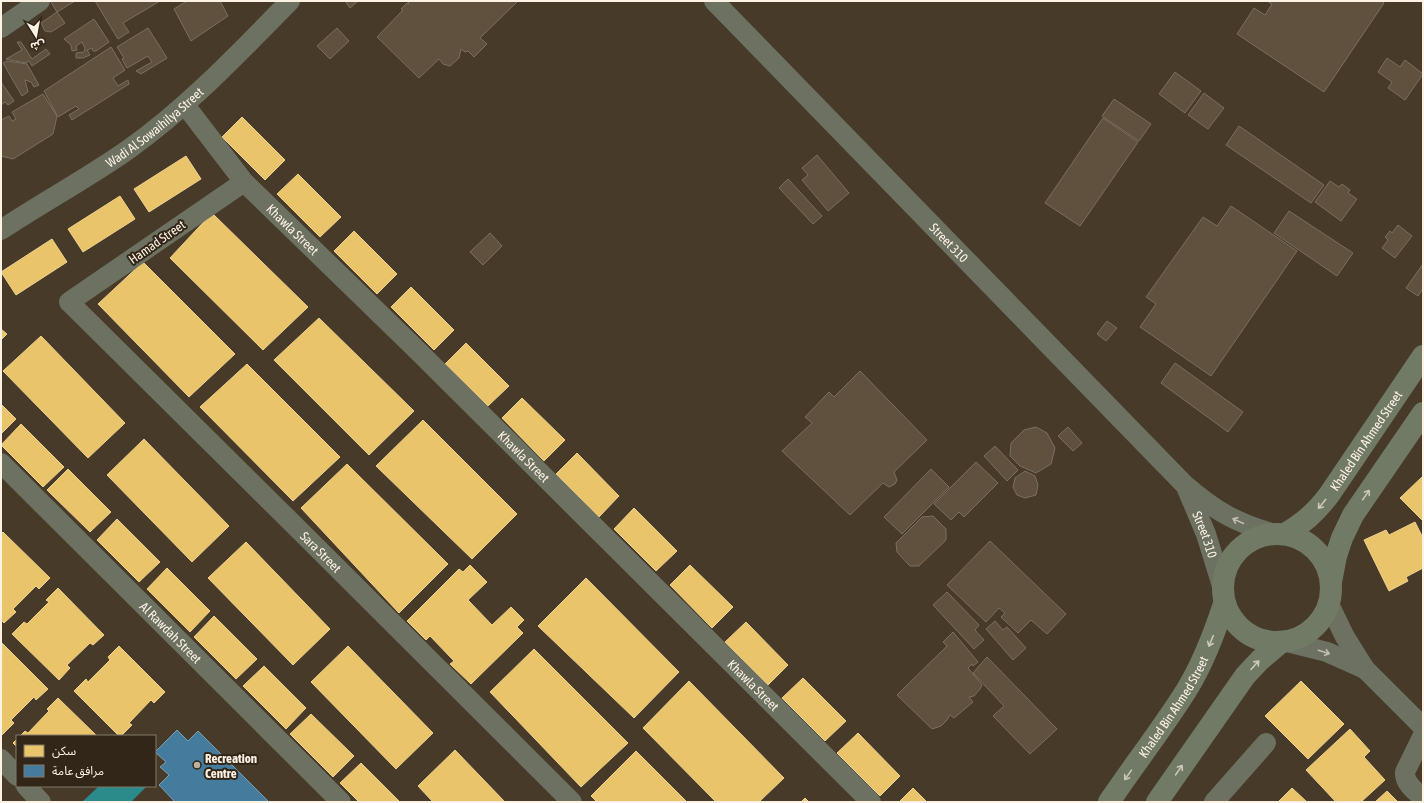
<svg xmlns="http://www.w3.org/2000/svg" width="1424" height="803" font-family="'Asap Condensed','Noto Sans Arabic',sans-serif">
<style>
.water{fill:#2b8b8a}
.homes{fill:#e9c46a;stroke:#efd28e}
.public{fill:#457b9d;stroke:#7c9fb2}
.building{fill:#5f513e;stroke:#7a6f60}
.lines{fill:none;stroke-linecap:round;stroke-linejoin:round}
.minor{stroke:#6c7162;stroke-width:20}
.major{stroke:#717a65;stroke-width:22}
.oneway{stroke:#ccc8b7}
.oneway2{stroke:#c3beaf}
.poi-dot{fill:#bdb2a2;stroke:#312618;stroke-width:1.5}
.labels{text-anchor:middle;dominant-baseline:central;stroke-width:4;stroke-linejoin:round;paint-order:stroke}
.street-label{font-size:13px;fill:#fdf2e3;stroke:#312618}
.poi-label{font-size:13px;font-weight:bold;fill:#fdf2e3;stroke:#312618;text-anchor:start}
</style>
<rect width="100%" height="100%" fill="#473a28"/>
<path class="water" d="M99,786H147L131,802H82Z"/>
<path class="homes" d="M242,117L285,160L265,180L222,137Z
M186,156L201,179L149,212L134,189Z
M298,174L341,217L320,237L277,194Z
M120,196L135,219L83,252L68,229Z
M212,213L308,307L263,350L170,258Z
M354,231L397,274L377,294L334,251Z
M52,239L67,262L16,295L1,272Z
M143,262L235,354L189,397L98,304Z
M411,287L454,330L434,350L391,307Z
M319,318L414,411L369,455L274,360Z
M1,329L7,334L1,340Z
M41,336L125,423L88,458L3,371Z
M466,343L509,386L488,406L445,364Z
M247,364L340,457L293,501L200,407Z
M522,398L565,440L544,461L502,418Z
M1,404L16,419L1,434Z
M423,420L517,514L472,559L376,466Z
M21,424L64,467L43,487L1,445Z
M144,439L229,526L192,562L107,475Z
M577,453L619,496L599,517L556,474Z
M347,464L448,564L399,613L301,508Z
M68,469L111,512L90,532L47,490Z
M1423,476V521L1400,498Z
M634,508L677,551L656,571L614,529Z
M117,519L160,562L139,582L97,540Z
M1415,522L1423,538V568L1406,577L1408,581L1389,591L1364,540L1386,530L1389,535Z
M3,532L50,578L39,589L36,586L13,609L16,612L4,623L1,620V534Z
M246,542L330,629L293,665L208,578Z
M470,565L487,582L468,600L492,625L511,607L524,620L517,627L523,633L471,684L450,664L454,661L430,636L426,640L407,621L459,569L463,572Z
M690,565L733,607L712,628L670,585Z
M167,568L210,611L190,632L147,589Z
M586,578L679,672L634,718L538,626Z
M58,588L104,635L93,645L90,643L67,665L70,668L59,680L12,634L24,622L27,624L49,602L46,600Z
M214,616L257,659L236,679L194,637Z
M746,622L788,665L768,685L725,642Z
M2,643L48,689L36,700L34,697L11,720L14,723L2,735L1,734Z
M119,646L165,692L154,703L151,700L129,723L132,725L121,736H119L74,691L86,679L88,682L110,660L108,657Z
M348,646L433,733L396,769L311,682Z
M534,649L628,743L581,787L490,692Z
M264,666L306,708L286,729L243,686Z
M803,678L846,721L825,741L782,698Z
M689,681L784,778L759,802H716L643,728Z
M1301,681L1344,724L1308,759L1265,716Z
M58,698L97,736H20L25,731L28,733L49,711L47,709Z
M311,714L354,756L333,777L290,734Z
M1350,729L1370,751L1364,757L1385,780L1361,802H1336L1306,770Z
M858,733L900,776L880,796L837,753Z
M17,739V747L13,743Z
M455,750L505,802H433L418,786Z
M636,751L687,802H597L591,796Z
M361,763L400,802H359L340,783Z
M913,788L927,802H899Z
M1292,788L1307,802H1278Z
M1387,791L1398,802H1375Z
M805,798L809,802H801Z"/>
<path class="public" d="M177,730L188,741L198,731L269,802H175L159,785L169,775L160,767L166,762L155,752Z"/>
<path class="building" d="M52,1H75L57,12L51,2Z
M95,1H160L123,23L129,32L118,39Z
M187,1H220L228,16L191,41L174,9Z
M345,1H358L350,8Z
M408,1H518L480,38L487,44L474,57L468,51L465,52L461,49L459,58L450,66L443,64L439,59L419,78L377,37L403,10L401,9L407,3L409,4Z
M1267,1H1381L1384,3L1324,92L1237,34L1254,8L1265,15L1272,4Z
M57,12L65,23L51,32L45,31L41,23Z
M94,19L109,42L96,51H93L92,48L87,50L90,55L83,58H76V53L84,52L85,48L82,42L76,46L77,50L72,51L71,45L64,39Z
M148,28L167,58L141,74L136,71L152,62L148,56L127,68L122,59L124,58L117,47Z
M337,28L349,41L330,59L317,46Z
M17,42H21L32,59L46,49L50,54L32,66L29,61L26,63L6,59L22,50Z
M111,47L125,70L113,78L118,86L128,80L129,84L72,120L69,115L79,109L76,106L58,117L44,91Z
M1387,58L1400,67L1405,60L1423,74L1405,100L1388,88L1392,82L1378,72Z
M7,61L27,64L39,85L34,87L31,82L25,80L28,92L22,96L3,63Z
M1175,72L1201,91L1185,113L1159,94Z
M1,82L14,101L8,105L5,102L1,105Z
M1204,93L1224,108L1208,129L1188,115Z
M43,94L57,116L53,134L13,159L1,156V120L9,116L12,121L16,119L12,112Z
M1114,99L1151,124L1139,141L1102,116Z
M1103,118L1138,142L1080,226L1045,203Z
M1239,126L1324,185L1311,203L1226,145Z
M817,155L849,193L828,211L802,180L808,175L802,168Z
M788,179L822,216L813,224L779,188Z
M1330,181L1339,187L1342,184L1350,190L1348,193L1357,199L1341,221L1315,202Z
M1231,206L1297,251L1211,376L1140,327L1156,304L1146,297L1203,217L1217,226Z
M1289,211L1353,253L1337,276L1274,233Z
M1398,225L1412,236L1395,258L1382,248L1388,240L1385,237L1390,231L1392,233Z
M490,233L502,246L483,265L470,252Z
M1423,264V288L1418,296L1406,288Z
M1107,321L1117,328L1106,341L1097,334Z
M1175,363L1243,412L1228,432L1161,383Z
M860,371L927,440L894,472L897,480L895,484L889,487L883,483L850,515L782,451L812,423L805,417L829,392L834,397Z
M1036,427L1047,433L1055,448L1051,464L1036,473L1020,466L1010,456L1011,443L1024,430Z
M1068,427L1082,443L1073,451L1058,436Z
M995,446L1018,470L1007,481L984,456Z
M976,462L998,483L964,517L959,512L951,520L934,504Z
M931,469L949,487L902,534L884,517Z
M1025,471L1035,476L1038,485L1036,495L1025,498L1017,495L1013,487L1015,478Z
M933,516L946,529V540L919,566H910L897,552L896,543L922,517Z
M990,541L1066,614L1047,634L1031,620L1018,633L1001,617L1005,613L999,608L986,622L947,585Z
M947,592L979,625L975,630L984,640L974,649L933,605Z
M995,621L1003,630L1007,627L1026,648L1013,660L986,629Z
M953,632L978,662L973,666L972,664L968,668L982,685L980,689L974,696L969,697L973,702L954,718L950,715L947,720L941,726L932,729L897,695L947,646L943,642Z
M987,657L1057,729L1030,754L993,716L1004,706L973,673Z"/>
<g class="lines">
<g class="minor">
<path id="s1" d="M714,1L1184,484C1215,511 1236,523 1275,534"/>
<path d="M1,28L40,1"/>
<path id="s2" d="M185,105L244,182L419,352L871,802"/>
<path id="s3" d="M244,182L69,302L280,511L572,802"/>
<path id="s4" d="M1,230C43,202 88,178 129,149C188,107 239,53 290,1"/>
<path id="s5" d="M1,463L341,802"/>
<path id="s6" d="M1187,489L1206,534L1222,586"/>
<path d="M1329,604L1345,637L1365,669L1423,727"/>
<path d="M1287,642L1327,652L1365,669"/>
<path d="M1423,735L1405,772C1404,783 1415,791 1423,798"/>
<path d="M1,759L17,776"/>
<path d="M26,786L41,802"/>
<path d="M1214,802L1266,743"/>
</g>
<g class="major">
<circle cx="1277" cy="588" r="54"/>
<path id="s7" d="M1285,534C1305,522 1315,513 1329,495L1423,356"/>
<path d="M1331,582L1336,556L1342,538L1353,515L1423,413"/>
<path id="s8" d="M1109,802C1134,765 1162,729 1186,691C1203,664 1214,634 1224,604"/>
<path d="M1157,802L1245,676L1260,660L1280,643"/>
</g>
</g>
<defs><path id="oneway-shaft" d="M-6 0H5M1.5-3L5.5 0L1.5 3" fill="none" stroke-width="1.6" stroke-linecap="round" stroke-linejoin="round"/></defs>
<g class="oneway">
<use href="#oneway-shaft" transform="translate(1366 495) rotate(-55)"/>
<use href="#oneway-shaft" transform="translate(1322 504) rotate(129)"/>
<use href="#oneway-shaft" transform="translate(1211 641) rotate(113)"/>
<use href="#oneway-shaft" transform="translate(1255 665) rotate(-48)"/>
<use href="#oneway-shaft" transform="translate(1179 770) rotate(-55)"/>
<use href="#oneway-shaft" transform="translate(1128 775) rotate(125)"/>
</g>
<g class="oneway2">
<use href="#oneway-shaft" transform="translate(1238 521) rotate(-155)"/>
<use href="#oneway-shaft" transform="translate(1324 652) rotate(18)"/>
</g>
<circle class="poi-dot" cx="197" cy="765" r="4"/>
<g class="labels">
<g class="street-label">
<text stroke="none"><textPath href="#s4" startOffset="185">Wadi Al Sowaihilya Street</textPath></text>
<text stroke="none"><textPath href="#s2" startOffset="165">Khawla Street</textPath></text>
<text transform="translate(157 242) rotate(-35)">Hamad Street</text>
<text stroke="none"><textPath href="#s1" startOffset="337">Street 310</textPath></text>
<text stroke="none"><textPath href="#s7" startOffset="125">Khaled Bin Ahmed Street</textPath></text>
<text stroke="none"><textPath href="#s2" startOffset="489">Khawla Street</textPath></text>
<text stroke="none"><textPath href="#s6" startOffset="49">Street 310</textPath></text>
<text stroke="none"><textPath href="#s3" startOffset="567">Sara Street</textPath></text>
<text stroke="none"><textPath href="#s5" startOffset="240">Al Rawdah Street</textPath></text>
<text stroke="none"><textPath href="#s2" startOffset="813">Khawla Street</textPath></text>
<text stroke="none"><textPath href="#s8" startOffset="115">Khaled Bin Ahmed Street</textPath></text>
</g>
<g class="poi-label">
<text x="205" y="758">Recreation<tspan x="205" dy="15">Centre</tspan></text>
</g>
</g>
<rect width="1424" height="803" fill="none" stroke="#fdf2e3" stroke-width="4"/>
<rect x="16" y="735" width="140" height="52" fill="#312618" stroke="#837869"/>
<rect x="24" y="745" width="20" height="12" fill="#e9c46a" stroke="#837869"/>
<text x="52" y="755" font-size="12" fill="#fdf2e3">سكن</text>
<rect x="24" y="765" width="20" height="12" fill="#457b9d" stroke="#837869"/>
<text x="52" y="775" font-size="12" fill="#fdf2e3">مرافق عامة</text>
<g transform="translate(36 36) rotate(169)" stroke="#312618" stroke-width="3" paint-order="stroke">
<path d="M0-3L7 15L0 10L-7 15Z" fill="#fdf2e3"/>
<text y="-6" font-size="11" font-weight="bold" text-anchor="middle" fill="#fdf2e3">ش</text>
</g>
</svg>
